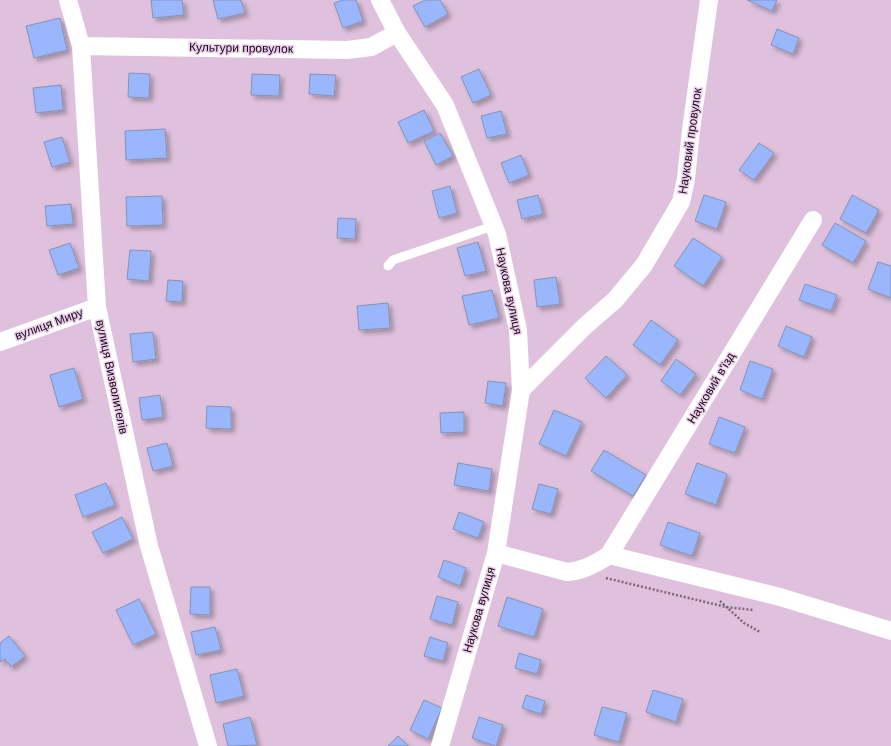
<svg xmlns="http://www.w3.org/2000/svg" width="891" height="746" font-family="Arial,sans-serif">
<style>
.building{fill:#9ab6fd;stroke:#8593b4;filter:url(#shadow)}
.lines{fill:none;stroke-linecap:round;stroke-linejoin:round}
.path{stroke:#7b677b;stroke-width:2.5;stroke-dasharray:2 2;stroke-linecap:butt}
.lane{stroke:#fff;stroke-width:9}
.street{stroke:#fff;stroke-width:18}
.labels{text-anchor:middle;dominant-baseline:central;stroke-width:3;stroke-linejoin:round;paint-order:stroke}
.street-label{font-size:12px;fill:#150b15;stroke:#ecceeb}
</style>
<defs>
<filter id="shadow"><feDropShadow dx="3.5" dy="3.5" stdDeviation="2" flood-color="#0004"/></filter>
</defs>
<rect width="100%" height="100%" fill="#dfc1de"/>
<path class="building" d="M151,0H182L184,15L153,18Z
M213,0H241L245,13L218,19Z
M343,0H356L363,21L343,28L334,3Z
M425,0H440L448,14L425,27L413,6Z
M747,0H777L772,11Z
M60,18L67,50L34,58L26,26Z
M777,29L799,38L793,54L771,45Z
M479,69L491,95L473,103L461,77Z
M129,73L150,74L149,98L128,97Z
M252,74L280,75L279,96L251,95Z
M310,74L336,75L334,96L309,94Z
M61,85L63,110L36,113L33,88Z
M424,110L434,131L408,143L398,122Z
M501,111L507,134L487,138L481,116Z
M165,129L167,158L126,160L125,131Z
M440,133L453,156L436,165L424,141Z
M62,137L70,162L52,167L44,142Z
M759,143L774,153L754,180L739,170Z
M521,155L529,175L509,183L501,163Z
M450,186L457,213L439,218L432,191Z
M538,195L543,214L522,219L517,200Z
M704,195L726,202L717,229L695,221Z
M852,195L879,210L866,233L840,219Z
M162,196L163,225L127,226L126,197Z
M71,204L73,224L47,226L45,206Z
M338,218L356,219L355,239L337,238Z
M835,223L866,241L853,263L822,245Z
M693,238L722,257L703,286L674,266Z
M478,242L486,271L465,276L457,248Z
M70,243L79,268L58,275L49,250Z
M130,250L151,251L149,281L127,279Z
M878,262L891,266V298L868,289Z
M556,277L560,304L537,307L534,280Z
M168,280L183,281L182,302L166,301Z
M805,284L837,295L831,311L799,300Z
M492,290L499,318L469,325L462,296Z
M388,303L390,328L359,330L357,306Z
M651,320L678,340L660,365L633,345Z
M786,326L812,337L804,357L778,346Z
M153,332L156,359L133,362L130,334Z
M606,356L627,375L606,398L585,378Z
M676,359L696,374L680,395L661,381Z
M750,361L773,369L762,399L740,390Z
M74,368L83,399L59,407L50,375Z
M488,381L506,383L503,406L485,403Z
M160,395L163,417L142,420L139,398Z
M207,406L231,407V429L206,428Z
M554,410L582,422L566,456L539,444Z
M464,412V432L441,433L440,413Z
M719,417L745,427L735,453L709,444Z
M167,443L173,466L153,471L147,448Z
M604,450L646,475L633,496L591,471Z
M458,463L492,469L489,491L454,485Z
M697,463L727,474L716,505L685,494Z
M106,483L115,505L83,517L75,495Z
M539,484L558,489L551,514L532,509Z
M459,512L484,522L478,538L453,529Z
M122,517L133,539L103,553L92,532Z
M668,522L700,533L692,556L660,545Z
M444,560L466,568L460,586L438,577Z
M191,587H210V615L190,614Z
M437,596L458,602L452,625L430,619Z
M507,597L543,609L534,637L498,626Z
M139,599L156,634L133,645L116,610Z
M215,627L221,650L196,655L191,632Z
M9,636L25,656L11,667L5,659L0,662V643Z
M430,637L448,643L443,661L424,656Z
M519,653L541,660L537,674L515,668Z
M237,669L244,696L216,703L210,675Z
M653,690L683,699L676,722L646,712Z
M526,695L545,701L541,714L522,708Z
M424,700L442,708L428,739L410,730Z
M602,707L627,713L619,742L594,735Z
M250,717L257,745L228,746L223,724Z
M479,717L503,725L496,746L472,738Z
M398,736L408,746H388Z"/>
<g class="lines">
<path class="path" d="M606,578L726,607L753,610
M720,601L744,623L760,632"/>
<path class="lane" d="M388,266L393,260L493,226"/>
<path class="street" d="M68,0L81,46L97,307L149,546L208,746
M380,0L397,33L445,105L497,234L518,330L521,390L496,553L440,746
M81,46L347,50L371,47L397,33
M0,342L97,307
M521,390L585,326L615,300L644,265L681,202L686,179L691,130L709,0
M496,553L567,572C583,571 596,564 609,555L813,220
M609,555L780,597L891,631"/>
</g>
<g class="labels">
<g class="street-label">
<text transform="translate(241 48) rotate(1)">Культури провулок</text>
<text transform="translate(690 141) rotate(-82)">Науковий провулок</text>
<text transform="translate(509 291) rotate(78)">Наукова вулиця</text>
<text transform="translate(49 324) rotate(-20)">вулиця Миру</text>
<text transform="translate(112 377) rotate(78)">вулиця Визволителів</text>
<text transform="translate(711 388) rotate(-59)">Науковий в'їзд</text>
<text transform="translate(479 610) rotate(-74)">Наукова вулиця</text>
</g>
</g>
</svg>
